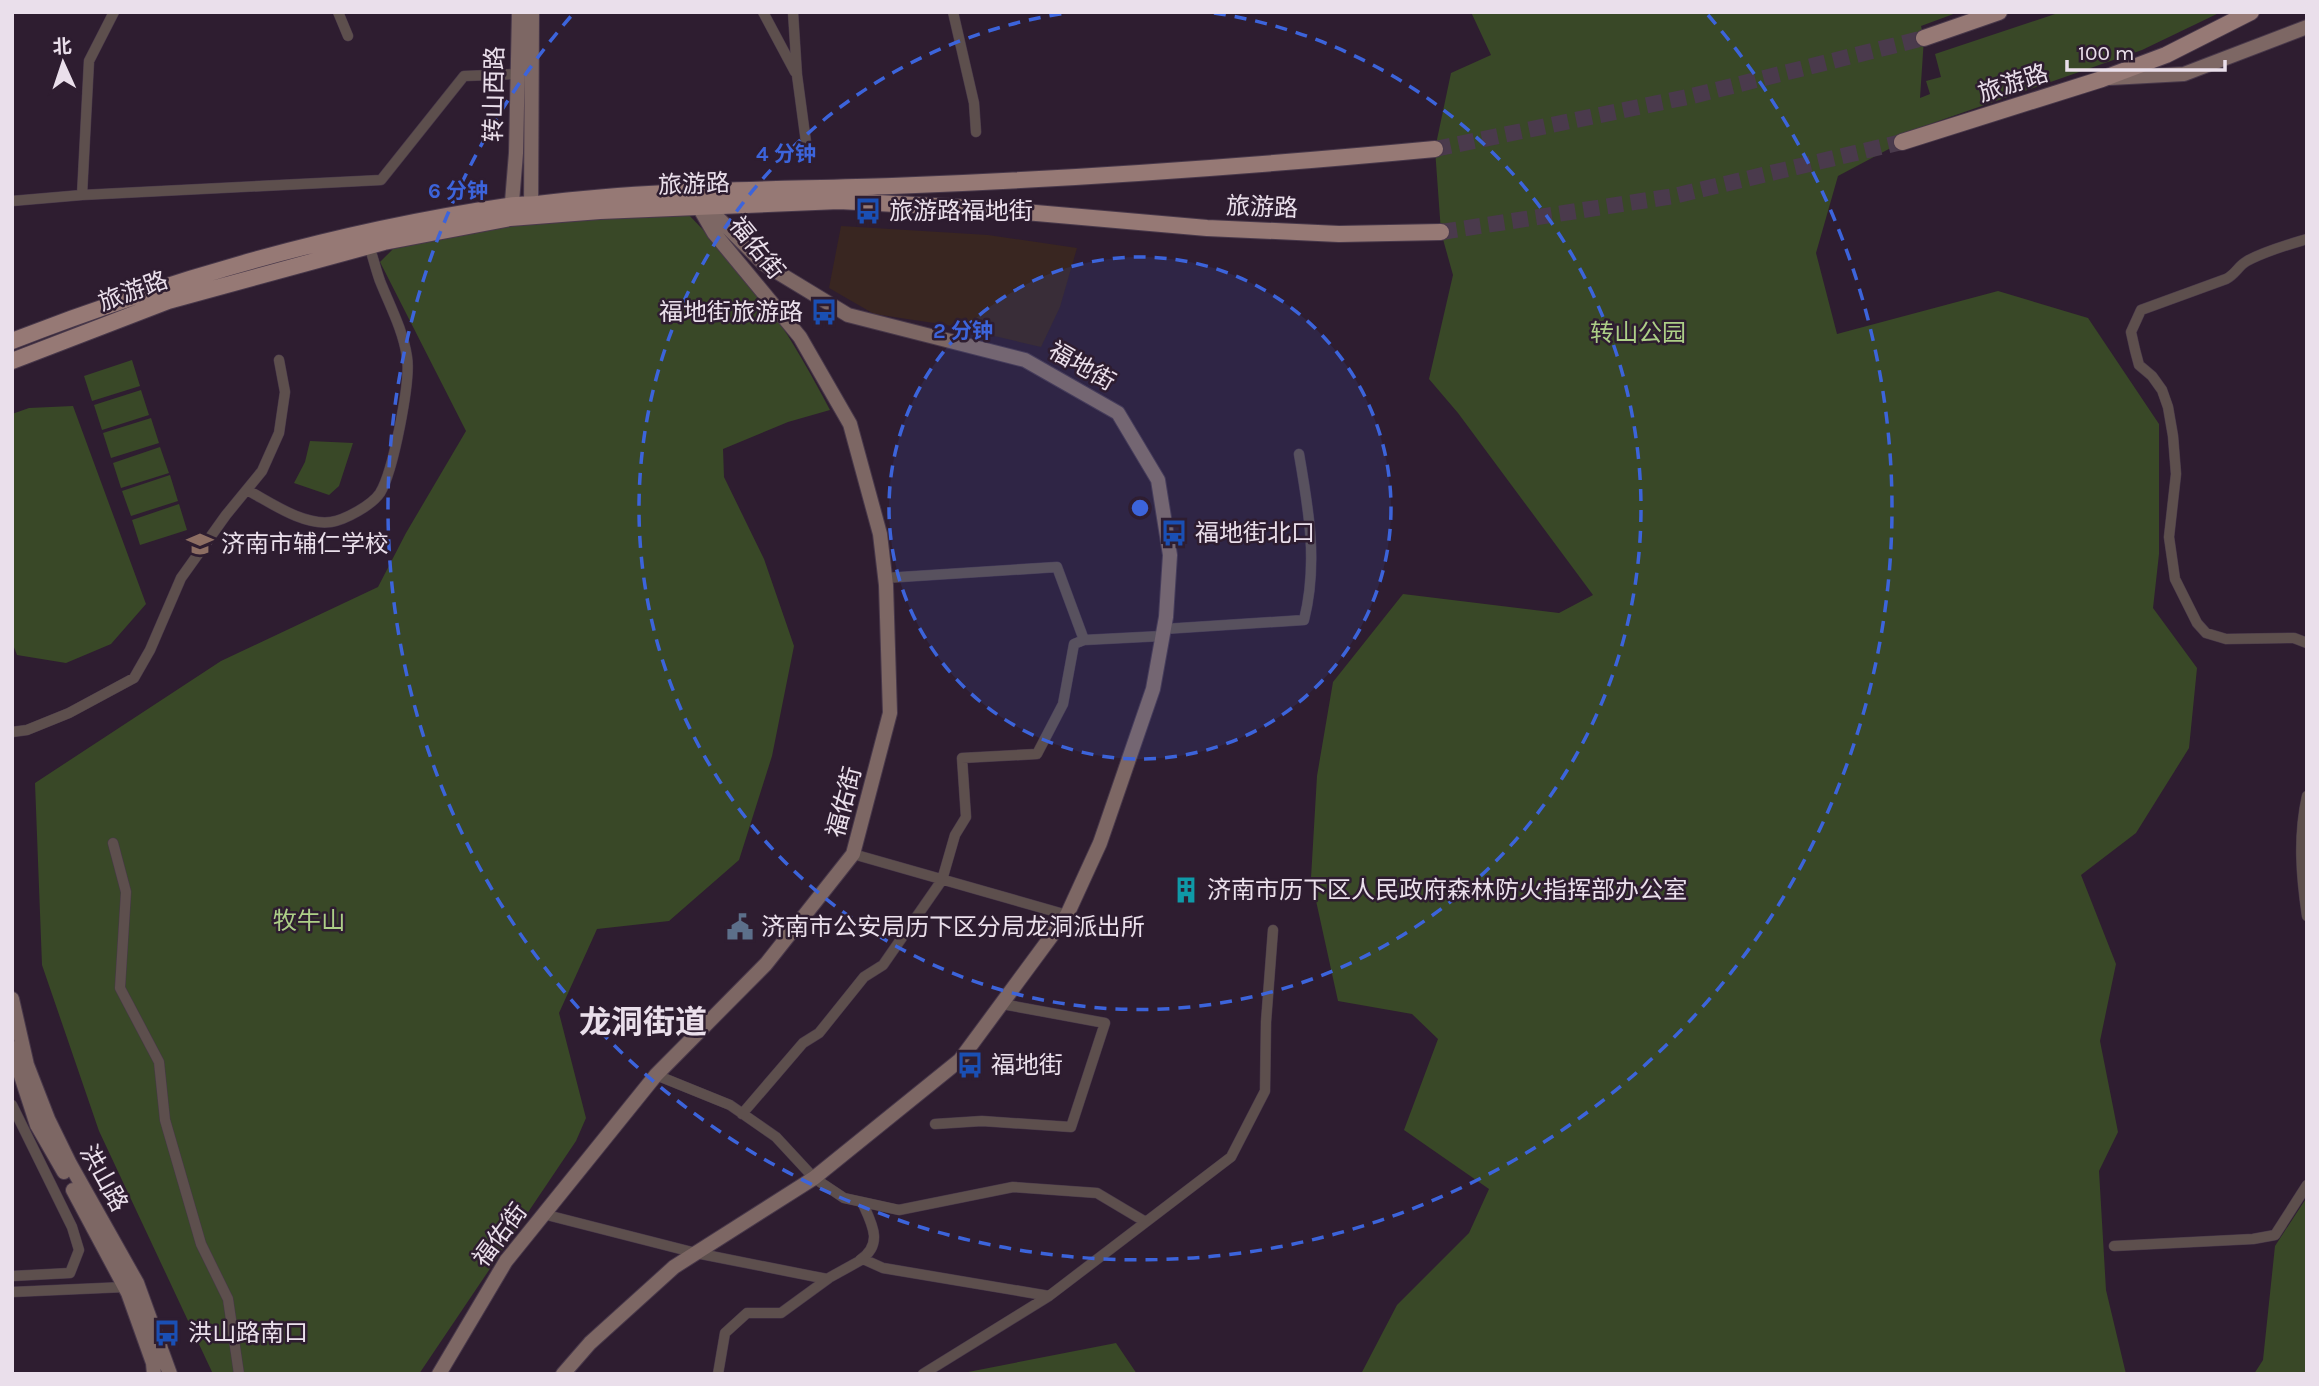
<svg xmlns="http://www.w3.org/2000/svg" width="2319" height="1386" font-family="Karla,'Noto Sans SC',sans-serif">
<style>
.commercial{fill:#392621}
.green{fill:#394827}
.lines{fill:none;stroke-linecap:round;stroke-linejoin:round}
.primary-tunnel{stroke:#4a3a4c;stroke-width:16;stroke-dasharray:16 8;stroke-linecap:butt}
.street-casing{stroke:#48384a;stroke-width:11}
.secondary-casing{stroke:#48384a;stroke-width:16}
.primary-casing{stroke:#48384a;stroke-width:18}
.street{stroke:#5d4f4d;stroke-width:10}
.secondary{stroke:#7d6764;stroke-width:14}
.primary{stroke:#967975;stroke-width:16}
.ring{fill:none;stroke:#3c64db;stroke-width:3.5;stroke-dasharray:12 9}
.labels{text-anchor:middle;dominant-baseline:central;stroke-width:5;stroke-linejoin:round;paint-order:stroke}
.street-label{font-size:24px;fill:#eadfeb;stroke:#2e1d30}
.poi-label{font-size:24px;fill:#eadfeb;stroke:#2e1d30;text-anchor:start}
.park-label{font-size:24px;fill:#adcf87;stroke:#2e1d30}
.district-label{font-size:32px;font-weight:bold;fill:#eadfeb;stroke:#2e1d30}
.centre{fill:#3c64db;stroke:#2e1d30;stroke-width:3.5}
.ring-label{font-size:21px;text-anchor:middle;font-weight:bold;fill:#3c64db;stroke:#2e1d30;stroke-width:5;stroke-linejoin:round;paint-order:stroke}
</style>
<rect width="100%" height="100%" fill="#2e1d30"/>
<path class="commercial" d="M841,226L988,235L1077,248L1060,307L1041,347L947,325L874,314L829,288Z"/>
<path class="green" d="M1471,12H1959L1921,26L1924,38L1920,98L1930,94L1926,81L1941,77L1935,54L2061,12H2221L2142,50L1907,132L1902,142L1838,176L1816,253L1837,334L1998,291L2088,318L2159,424V554L2153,608L2197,668L2189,748L2136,833L2081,875L2116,964L2100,1041L2118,1132L2099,1171L2106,1290L2126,1374H1361L1397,1305L1469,1233L1489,1189L1404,1130L1438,1039L1412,1014L1338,1001L1311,878L1317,776L1333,682L1403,594L1559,613L1593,595L1458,413L1429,379L1453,275L1441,232L1435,149L1451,73L1491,55Z
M687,213C717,244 747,277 772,312C794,343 812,376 830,410L788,422L723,449L724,477L764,559L794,646L772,756L739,860L669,921L597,929L559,1013L586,1118L576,1141L419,1374H213L99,1131L42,965L35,783L221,661L378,587L406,533L466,431L380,262L393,249L524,222Z
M132,360L140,386L92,401L84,376Z
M141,390L149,415L102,430L94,405Z
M73,406L146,604L111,644L66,663L17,655L12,642V414L29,408Z
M151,418L159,443L111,458L103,433Z
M310,441L353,443L339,486L329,495L294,483L305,462Z
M160,447L169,473L121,488L113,463Z
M170,475L178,501L131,516L122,491Z
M179,504L187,530L140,545L132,520Z
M2307,1197V1374H2254L2263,1360L2275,1246Z
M1116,1343L1137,1374H962L963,1373Z"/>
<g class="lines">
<path class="primary-tunnel" d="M1435,149L1692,96L1924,38
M1441,232L1674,196L1902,142"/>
<g class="street-casing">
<path id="street" d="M338,12L348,36
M763,12L795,72
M793,12L797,75L806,142
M953,12L974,103L976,132
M82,195L89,61L114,12
M12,201L82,195L381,180L464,76L517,74
M2307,239C2287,245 2265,251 2247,261C2238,266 2236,274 2226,279L2141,310L2131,332L2135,350L2139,365L2152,376L2162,390L2168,407L2173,436L2176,474L2169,537L2175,579L2197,623L2206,633L2226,639L2294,638L2307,643
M247,490C270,502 303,526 331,522C345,520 372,505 380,493C393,472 411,381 407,357C403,330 390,306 380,281C376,270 373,257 369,246
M885,578L1057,567L1084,640L1162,636
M1164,629L1304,620C1318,564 1309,511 1299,454
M12,732L27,730L69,713L134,678L150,650L181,578L226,515L262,471L279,433L285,392L279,360
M2307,796C2298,836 2301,876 2307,916
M113,843L126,892L120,988L159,1062L165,1120L201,1244L228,1299L239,1374
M853,854L1067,915
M656,1075L730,1105L776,1137L814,1178L844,1198L899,1210L1013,1187L1097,1193L1144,1221
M12,1105L72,1227L79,1250L70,1273L12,1276
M742,1114L803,1043L819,1033L864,977L883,965L942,880L955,835L966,817L962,758L1037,754L1063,704L1074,644L1084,640
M935,1124L982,1121L1071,1127L1105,1023L1002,1004
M543,1214L696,1253L827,1279L863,1259L883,1268L1049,1296
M2114,1246L2253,1239L2275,1235L2307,1185
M860,1260C884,1244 872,1224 862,1202
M12,1292L125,1287
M718,1374L725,1333L747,1313H781L829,1278
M923,1374L1049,1296L1231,1157L1265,1091L1266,1022L1273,930"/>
</g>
<g class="secondary-casing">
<path id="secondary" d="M2110,78L2184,74L2307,27
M511,214L516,153L519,12
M531,214L532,12
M12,999L27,1065L48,1119L70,1164L137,1283L170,1374
M12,1048L37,1125L64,1172
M73,1190L128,1293L153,1363L154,1374
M439,1374L506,1261L656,1075L766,964L853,854L890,713L886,585L880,534L850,424L800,337L714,233L696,202
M563,1374L590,1343L674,1267L814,1178L960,1060L1067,915L1100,843L1153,689L1166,617L1170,555L1158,480L1118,413L1025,360L848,315L764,264L701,201"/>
</g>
<g class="primary-casing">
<path id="primary" d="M1924,38L1999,12
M1902,142L2102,79L2166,55L2251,12
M12,341C171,279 339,231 508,206C518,204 528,205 537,204C655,189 774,190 892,186C1074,179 1254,166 1435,149
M12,361L168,301L384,242L510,218L600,211L839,201L991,209L1207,228L1339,234L1441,232"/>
</g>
<use href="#street" class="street"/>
<use href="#secondary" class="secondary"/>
<use href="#primary" class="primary"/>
</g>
<circle cx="1140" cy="508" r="251" fill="#3c64db" fill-opacity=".12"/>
<g class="ring">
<circle cx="1140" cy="508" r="251"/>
<path d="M1214 13A501 501 0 1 1 1066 13"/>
<path d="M1708 15A752 752 0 1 1 572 15"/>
</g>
<defs>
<g id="bus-bare" transform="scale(2.1)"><path d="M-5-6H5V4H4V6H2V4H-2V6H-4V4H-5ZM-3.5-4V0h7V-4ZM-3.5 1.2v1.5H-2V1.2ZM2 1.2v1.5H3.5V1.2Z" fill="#1a4fb4" stroke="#2e1d30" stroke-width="2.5" paint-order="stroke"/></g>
<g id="school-bare" transform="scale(2.1)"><path d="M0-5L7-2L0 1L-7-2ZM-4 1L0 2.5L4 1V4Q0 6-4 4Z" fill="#8d6e63" stroke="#2e1d30" stroke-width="2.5" paint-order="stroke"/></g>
<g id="building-bare" transform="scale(2.1)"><path d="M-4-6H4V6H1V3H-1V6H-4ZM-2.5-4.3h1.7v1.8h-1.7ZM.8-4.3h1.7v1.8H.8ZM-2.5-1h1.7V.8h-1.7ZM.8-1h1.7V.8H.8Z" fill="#0f9aa8" stroke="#2e1d30" stroke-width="2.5" paint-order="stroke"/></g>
<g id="civic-bare" transform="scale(2.1)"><path d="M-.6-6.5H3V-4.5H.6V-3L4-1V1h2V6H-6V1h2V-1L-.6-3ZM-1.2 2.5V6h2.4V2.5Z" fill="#5c6f8a" stroke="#2e1d30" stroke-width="2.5" paint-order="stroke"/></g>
</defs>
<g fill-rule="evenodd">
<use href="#bus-bare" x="868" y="211"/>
<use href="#bus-bare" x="824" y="312"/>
<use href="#bus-bare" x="1174" y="533"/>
<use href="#school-bare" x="200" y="544"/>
<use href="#building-bare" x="1186" y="890"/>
<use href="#civic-bare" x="740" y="927"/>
<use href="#bus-bare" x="970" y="1065"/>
<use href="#bus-bare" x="167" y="1333"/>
</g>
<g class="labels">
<g class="street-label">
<text transform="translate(2013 83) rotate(-18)">旅游路</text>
<text transform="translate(494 94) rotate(-89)">转山西路</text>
<text transform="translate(694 184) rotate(-2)">旅游路</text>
<text transform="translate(1262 207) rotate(2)">旅游路</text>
<text transform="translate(757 248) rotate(51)">福佑街</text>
<text transform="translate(133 291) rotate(-20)">旅游路</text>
<text transform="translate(1082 366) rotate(30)">福地街</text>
<text transform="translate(844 802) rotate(-75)">福佑街</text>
<text transform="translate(104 1178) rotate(61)">洪山路</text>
<text transform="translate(500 1235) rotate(-53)">福佑街</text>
</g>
<g class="poi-label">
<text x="889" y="211">旅游路福地街</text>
<text x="803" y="312" text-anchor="end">福地街旅游路</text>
<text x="1195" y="533">福地街北口</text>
<text x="221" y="544">济南市辅仁学校</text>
<text x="1207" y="890">济南市历下区人民政府森林防火指挥部办公室</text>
<text x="761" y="927">济南市公安局历下区分局龙洞派出所</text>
<text x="991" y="1065">福地街</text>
<text x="188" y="1333">洪山路南口</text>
</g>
<g class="park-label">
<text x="1638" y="333">转山公园</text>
<text x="309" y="921">牧牛山</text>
</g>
<g class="district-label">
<text x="643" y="1022">龙洞街道</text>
</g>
</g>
<circle cx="1140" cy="508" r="10" class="centre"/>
<g class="ring-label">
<text x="786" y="161">4 分钟</text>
<text x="458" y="198">6 分钟</text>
<text x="963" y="338">2 分钟</text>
</g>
<rect width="2319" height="1386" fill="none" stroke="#eadfeb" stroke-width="28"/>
<g transform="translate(63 63) rotate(357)" stroke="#2e1d30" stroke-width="5" paint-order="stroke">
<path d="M0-5L12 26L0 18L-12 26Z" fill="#eadfeb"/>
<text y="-10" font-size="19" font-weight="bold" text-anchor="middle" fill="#eadfeb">北</text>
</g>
<path d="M2067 60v10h158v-10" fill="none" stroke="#eadfeb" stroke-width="3.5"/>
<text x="2078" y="60" font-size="21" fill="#eadfeb" stroke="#2e1d30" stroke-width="5" paint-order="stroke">100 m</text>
</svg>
